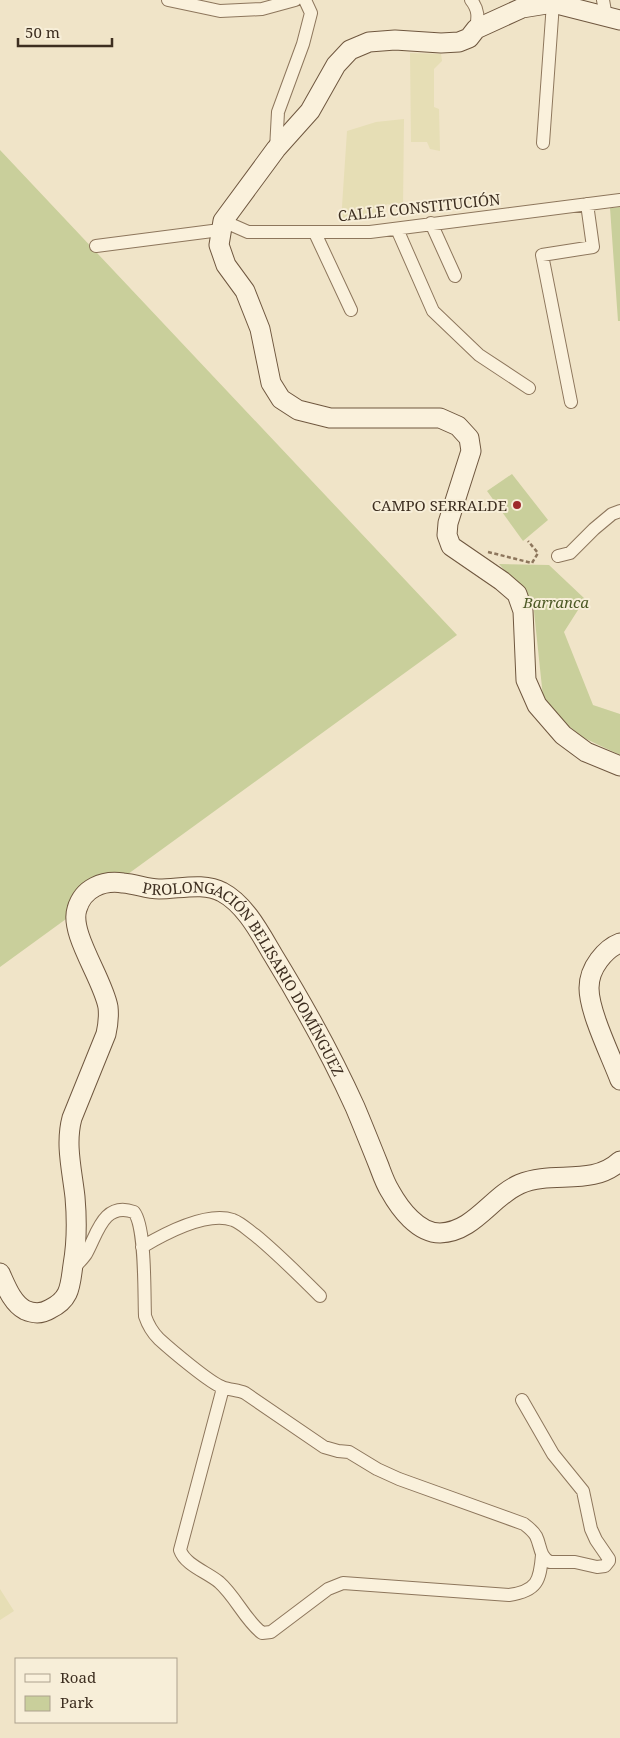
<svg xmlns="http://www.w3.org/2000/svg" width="620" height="1738" font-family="'Noto Serif',serif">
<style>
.farmland{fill:#e6deb5}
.green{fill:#c9cf9b}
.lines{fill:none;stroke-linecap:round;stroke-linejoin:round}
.minor-casing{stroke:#8d765c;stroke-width:14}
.secondary-casing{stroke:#6f573f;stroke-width:21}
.path{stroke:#8d765c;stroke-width:2.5;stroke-dasharray:4 2.5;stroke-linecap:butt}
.minor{stroke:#faf1dc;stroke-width:12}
.secondary{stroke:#faf1dc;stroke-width:19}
.poi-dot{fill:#9e2a2b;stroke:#f7eed8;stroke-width:2}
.labels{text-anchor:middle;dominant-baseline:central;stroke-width:4;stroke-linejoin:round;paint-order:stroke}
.street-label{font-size:15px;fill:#3d2e20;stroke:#f7eed8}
.poi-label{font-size:15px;fill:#3d2e20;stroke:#f7eed8;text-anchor:end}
.park-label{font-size:15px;font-style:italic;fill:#4d5a26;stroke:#f7eed8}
</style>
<rect width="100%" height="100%" fill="#f0e4c8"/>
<path class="farmland" d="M410,53L441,54L442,61L434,69V107L439,109L440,151L430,149L427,142H411Z
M404,119L403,209H397L388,204L377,209L379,219L341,221L347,131L376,122Z
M0,1589L14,1611L0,1620Z"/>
<path class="green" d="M0,150L457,635L0,967Z
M620,207V321H618L610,208Z
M512,474L548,520L523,541L487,491Z
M499,564L549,565L585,599L564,632L593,705L620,714V755L584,738L552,713L543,697L533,602Z"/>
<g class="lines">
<g class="minor-casing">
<path id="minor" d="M168,0L220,11L262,9L295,0
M471,0C479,10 478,17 476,29
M603,0L606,17
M543,143L553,3
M276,149L278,112L303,44L311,13L305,0
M223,221L248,232H370L620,200
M431,223L455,276
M397,229L433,311L479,355L529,388
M315,233L351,310
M96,246L220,230
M571,402L542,255L593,247L587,204
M558,556L570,553L594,529L612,514L620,511
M142,1247C164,1234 207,1211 233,1220C241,1223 248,1230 255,1235C278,1254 299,1275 320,1296
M73,1269C77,1264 82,1260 86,1254C97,1235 103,1201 134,1212C146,1227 144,1295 145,1316C148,1325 153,1333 159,1339C170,1349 210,1383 222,1387C230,1390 238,1390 245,1393L324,1447L338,1451L349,1452L377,1469L399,1479L524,1524C528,1527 533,1531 536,1536C541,1546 539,1556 550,1562H575L597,1567L605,1566L609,1561V1559L596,1540L591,1529L583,1491L553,1454L522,1400
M223,1388L180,1550C185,1565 207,1572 219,1582C236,1597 245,1620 262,1633L271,1632L328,1589L343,1583L509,1595C537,1591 540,1581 542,1555"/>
</g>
<g class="secondary-casing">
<g id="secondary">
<path d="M620,20L553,3L522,8L476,29L469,38L459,42L441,43L395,40L369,42L350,50L336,65L310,111L276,149L223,221L219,245L226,265L245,291L260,329L271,383L281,399L298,410L330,418H440L458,426L469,438L471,451L448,523L447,535L451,546L502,581L517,594L523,611L526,680L537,705L563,735L586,752L620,766"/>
<path d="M620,943C612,946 605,952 599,960C593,968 589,978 589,988C589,1012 611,1056 620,1080"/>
<path id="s1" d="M0,1273C6,1286 12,1303 25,1310C34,1314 42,1314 50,1309C71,1299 70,1285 73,1265C77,1242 77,1220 75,1197C72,1170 65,1144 72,1118L106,1034C108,1025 109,1016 108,1007C103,979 69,933 77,909C83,888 103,880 123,883C136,884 147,889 159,889C179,889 204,882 222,892C245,904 260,933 273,955C303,1004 331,1054 355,1107C363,1126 371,1146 379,1166C382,1174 385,1183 390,1191C400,1209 418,1233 440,1233C474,1232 492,1196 520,1184C553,1170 592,1187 620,1161"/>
</g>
</g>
<path class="path" d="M488,552L532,563L538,553L528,541"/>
<use href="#minor" class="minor"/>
<use href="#secondary" class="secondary"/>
</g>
<circle class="poi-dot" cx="517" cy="505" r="5"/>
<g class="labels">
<g class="street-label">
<text transform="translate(419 207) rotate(-6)">CALLE CONSTITUCIÓN</text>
<text stroke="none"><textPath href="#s1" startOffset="722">PROLONGACIÓN BELISARIO DOMÍNGUEZ</textPath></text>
</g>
<g class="poi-label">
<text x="507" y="505">CAMPO SERRALDE</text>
</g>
<g class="park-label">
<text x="556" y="602">Barranca</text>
</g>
</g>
<rect x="15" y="1658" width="162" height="65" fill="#f7eed8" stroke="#ada18e"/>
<rect x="25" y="1674" width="25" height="8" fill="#faf1dc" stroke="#ada18e"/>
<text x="60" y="1683" font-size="15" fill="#3d2e20">Road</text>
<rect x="25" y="1696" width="25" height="15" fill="#c9cf9b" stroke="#ada18e"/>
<text x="60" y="1708" font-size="15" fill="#3d2e20">Park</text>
<path d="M18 38v8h94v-8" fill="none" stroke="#3d2e20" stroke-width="2.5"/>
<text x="25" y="38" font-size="15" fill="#3d2e20" stroke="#f7eed8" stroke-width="4" paint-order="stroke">50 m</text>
</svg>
